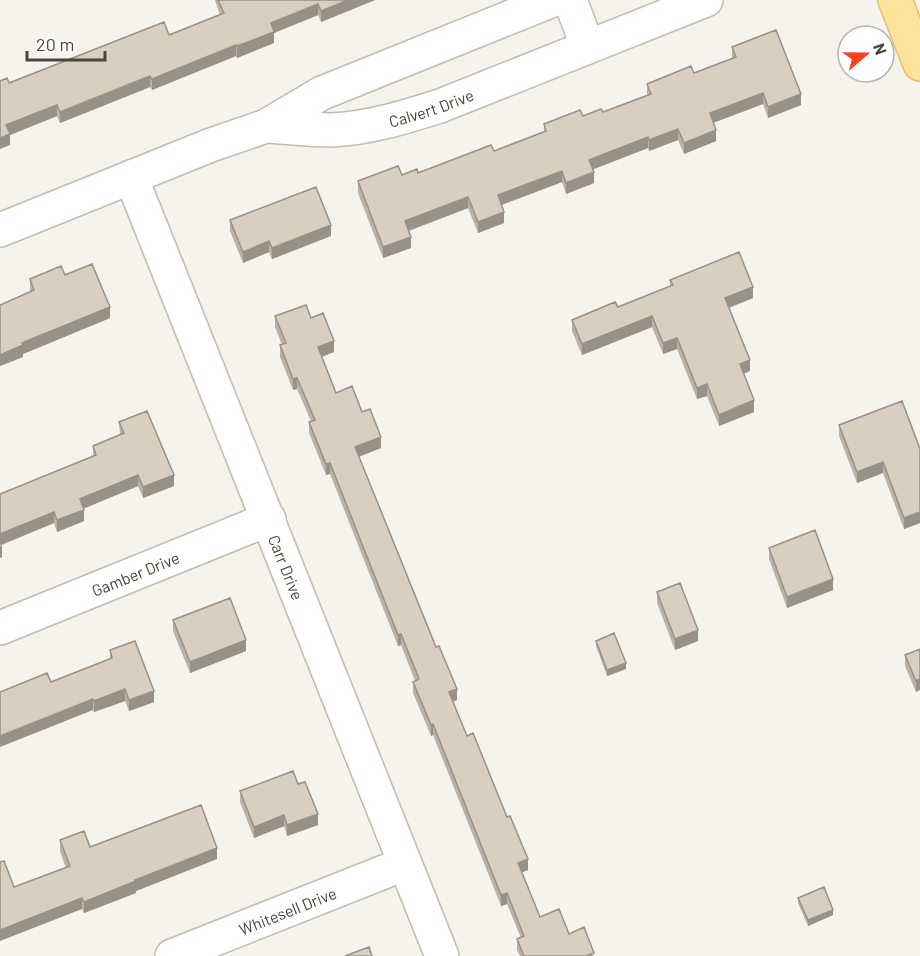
<svg xmlns="http://www.w3.org/2000/svg" width="920" height="956" font-family="Barlow,sans-serif">
<style>
.lines{fill:none;stroke-linecap:round;stroke-linejoin:round}
.minor-casing{stroke:#c2bbae;stroke-width:36}
.major-casing{stroke:#e6c16a;stroke-width:36}
.minor{stroke:#fff;stroke-width:33}
.major{stroke:#ffe39c;stroke-width:33}
.wall{fill:#bab2a6}
.shaded-wall{fill:#979187}
.building{fill:#d8cfc1;stroke:#979187;stroke-width:1.5}
.labels{text-anchor:middle;dominant-baseline:central;stroke-width:6;stroke-linejoin:round;paint-order:stroke}
.street-label{font-size:16px;fill:#4b4439;stroke:#fff}
</style>
<rect width="100%" height="100%" fill="#f6f3ec"/>
<g class="lines">
<g class="minor-casing">
<g id="minor">
<path d="M570,0L588,47"/>
<path id="s1" d="M266,126C287,127 310,130 331,130C367,129 405,117 440,106L706,0"/>
<path id="s2" d="M131,177L442,956"/>
<path d="M0,230L211,145L266,126L322,93L553,0"/>
<path id="s3" d="M0,628L269,519"/>
<path id="s4" d="M172,956L404,864"/>
</g>
</g>
<g class="major-casing">
<path id="major" d="M895,0L920,64"/>
</g>
<use href="#minor" class="minor"/>
<use href="#major" class="major"/>
</g>
<path class="wall" d="M215,0H375L321,22L318,15L274,33V43L237,58L236,56L152,90L150,87L60,123L57,116L10,135V145L9,83L169,35L220,15Z
M732,47L801,105L768,118L763,104L713,123L716,141L684,154L678,140L649,151L648,148L593,169L594,183L566,194L562,182L502,205L504,223L478,233L468,208L409,231L411,248L383,258L358,193V181L418,173L494,151L544,132V124L603,112L647,95V84L694,73L732,59Z
M230,220L331,236L272,259L269,252L243,263L230,231Z
M65,275L110,318L23,354V357L0,366L30,292V279Z
M670,280L753,298L729,308L750,371L743,374L754,412L719,426L707,396L697,399L677,349L663,354L652,327L582,355L572,331V320L618,307L670,286Z
M275,316L311,318L334,352L322,357L336,393L362,412L381,448L359,457L457,700L453,702L467,736L528,870L522,872L540,917L569,934L594,956H520L517,950V939L521,938L507,904L501,906L433,735L431,736L413,693V682L415,681L401,645L398,646L330,474L326,475L309,433V422L311,421L297,389L293,390L280,357V345H282L275,327Z
M147,411L174,475V486L143,498L138,486L83,509L84,521L57,532L54,523L2,545V557L0,558V494L93,456V446L120,435L119,422Z
M839,425L920,449V523L904,529L883,473L857,483L839,436Z
M769,548L833,590L787,608L769,559Z
M657,592L698,641L675,650L657,603Z
M173,620L246,651L190,673L173,631Z
M596,641L626,669L607,676L596,646Z
M920,649L916,692L905,666V655Z
M110,650L154,702L129,711L125,701L94,712L93,710L51,682L110,659Z
M298,784L318,825L287,836L284,826L254,838L240,802V791Z
M60,840L90,847L217,859L136,891V893L84,913L82,909L14,887L66,868L60,851Z
M798,898L833,915L808,926L798,903Z"/>
<path class="shaded-wall" d="M348,0H375L321,22V11Z
M318,4V15L274,33V43L237,58V46L271,23Z
M236,45V56L152,90V79Z
M150,76V87L60,123V112Z
M763,93V104L710,124V113Z
M801,94V105L768,118V107Z
M57,105V116L10,135V145L0,149V138L6,125Z
M678,129V140L649,151V140Z
M716,130V141L684,154V143Z
M648,137V148L589,171V160Z
M562,171V182L498,206V195Z
M594,172V183L566,194V183Z
M468,197V208L405,232V221Z
M504,212V223L478,233V222Z
M331,225V236L272,259V248Z
M411,237V248L383,258V247Z
M269,241V252L243,263V252Z
M753,287V298L725,309V298Z
M110,307V318L23,354V357L0,366V355L22,343Z
M652,316V327L582,355V344Z
M677,338V349L663,354V343Z
M334,341V352L318,358V347Z
M750,360V371L740,375V364Z
M297,378V389L293,390V379Z
M707,384V396L697,399V388Z
M754,400V412L719,426V415Z
M381,437V448L355,458V447Z
M883,462V473L857,483V472Z
M330,463V474L326,475V464Z
M138,475V486L80,510V499Z
M174,475V486L143,498V487Z
M84,510V521L57,532V520Z
M54,512V523L0,545V534Z
M920,512V523L904,529V518Z
M0,546H2V557L0,558Z
M833,579V590L787,608V597Z
M698,630V641L675,650V639Z
M401,634V645L398,646V635Z
M246,640V651L190,673V662Z
M626,663V669L607,676V670Z
M920,679V690L916,692V681Z
M125,689V701L94,712V701Z
M457,689V700L449,703V692Z
M154,691V702L129,711V700Z
M93,699V710L0,747V736Z
M433,724V735L431,736V725Z
M318,814V825L287,836V825Z
M284,815V826L254,838V827Z
M217,848V859L136,891V893L84,913V902L135,880Z
M528,859V870L518,874V863Z
M507,893V904L501,906V895Z
M82,898V909L0,941V930Z
M833,910V915L808,926V920Z"/>
<path class="building" d="M218,0H348L321,11L318,4L271,23L274,32L237,46L236,45L152,79L150,76L60,112L57,105L6,125L10,134L0,138V81L7,78L9,83L164,22L169,35L224,13Z
M776,30L801,94L768,107L763,93L710,113L716,130L684,143L678,129L649,140L648,137L589,160L594,172L566,183L562,171L498,195L504,212L478,222L468,197L405,221L411,237L383,247L358,181L398,166L402,175L417,169L418,173L491,145L494,151L546,131L544,124L580,110L583,116L601,109L603,112L651,94L647,84L691,66L694,73L736,57L732,47Z
M316,187L331,225L272,248L269,241L243,252L230,220Z
M739,252L753,287L725,298L750,360L740,364L754,400L719,415L707,384L697,388L677,338L663,343L652,316L582,344L572,320L615,302L618,307L673,285L670,280Z
M92,264L110,307L22,343L23,345L0,355V305L34,290L30,279L61,266L65,275Z
M306,305L311,318L323,313L334,341L318,347L336,393L352,386L362,412L370,409L381,437L355,447L436,647L439,646L457,689L449,692L467,736L473,733L507,817L510,816L528,859L518,863L540,917L559,909L569,934L584,927L594,953L586,956H524L517,939L524,936L507,893L501,895L433,724L431,725L413,682L419,679L401,634L398,635L330,463L326,464L309,422L315,420L297,378L293,379L280,345L286,343L275,316Z
M902,401L920,449V512L904,518L883,462L857,472L839,425Z
M147,411L174,475L143,487L138,475L80,499L84,510L57,520L54,512L0,534V494L96,455L93,446L124,433L119,422Z
M815,530L833,579L787,597L769,548Z
M680,583L698,630L675,639L657,592Z
M230,598L246,640L190,662L173,620Z
M614,633L626,663L607,670L596,641Z
M135,641L154,691L129,700L125,689L94,701L93,699L0,736V692L47,673L51,682L112,658L110,650Z
M920,649V679L916,681L905,655Z
M293,771L298,784L305,782L318,814L287,825L284,815L254,827L240,791Z
M201,805L217,848L135,880L136,881L84,902L82,898L0,930V862L4,861L14,887L70,866L60,840L84,831L90,847Z
M824,887L833,910L808,920L798,898Z
M369,947L372,956H345Z"/>
<g class="labels">
<g class="street-label">
<text stroke="none"><textPath href="#s1" startOffset="168">Calvert Drive</textPath></text>
<text stroke="none"><textPath href="#s2" startOffset="420">Carr Drive</textPath></text>
<text stroke="none"><textPath href="#s3" startOffset="146">Gamber Drive</textPath></text>
<text stroke="none"><textPath href="#s4" startOffset="124">Whitesell Drive</textPath></text>
</g>
</g>
<g transform="translate(866 54) rotate(70)"><circle r="28" fill="#ffffff" stroke="#b7b4b0" stroke-width="1.5"/>
<path d="M0-4.5L10 22L0 15L-10 22Z" fill="#fc3f1d"/>
<text y="-9" font-size="16" font-weight="bold" text-anchor="middle" fill="#4b4439">N</text>
</g>
<path d="M27 51v9h78v-9" fill="none" stroke="#4b4439" stroke-width="3"/>
<text x="36" y="51" font-size="18" fill="#4b4439" stroke="#ffffff" stroke-width="4.5" paint-order="stroke">20 m</text>
</svg>
